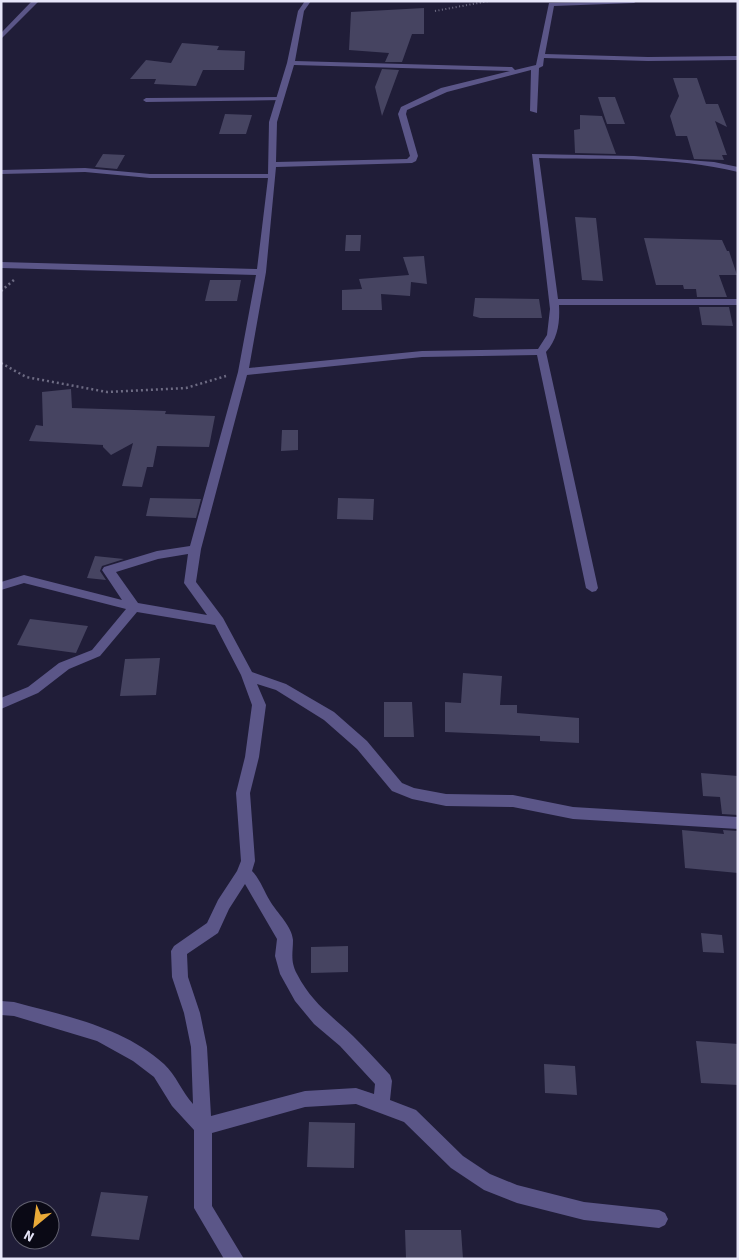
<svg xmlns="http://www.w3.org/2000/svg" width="739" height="1260" font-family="'Source Sans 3',sans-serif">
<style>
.building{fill:#464461}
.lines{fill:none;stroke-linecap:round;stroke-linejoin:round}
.path-far1{stroke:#6d6b83;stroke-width:2;stroke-dasharray:1 2.5;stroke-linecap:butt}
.path{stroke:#6d6b83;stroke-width:2.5;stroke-dasharray:2 3;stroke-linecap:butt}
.service{fill:#5b5688;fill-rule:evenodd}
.minor{fill:#5b5688;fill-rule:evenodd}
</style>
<rect width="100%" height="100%" fill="#201d38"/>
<path class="building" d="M424,8V34H412L402,62H385L389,53L349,50L351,12Z
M182,43L219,46L217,50L245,51L244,70H203L196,86L154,84L156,79H130L146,60L171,63Z
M382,69L399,70L382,116L375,87Z
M673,78H697L706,104H718L727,127L715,121L727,155H722L724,160L694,159L687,136H676L670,116L679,96Z
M598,97H615L625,124H607Z
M225,114L252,115L246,134H219Z
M580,115L602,116L616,154L575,153L574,130L580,129Z
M103,154L125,155L117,169L95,167Z
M575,217L596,218L603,281L582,280Z
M346,235H361L360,251H345Z
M644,238L722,240L727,251H729L737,275H719L727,297H697L696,289H684L683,285H656Z
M424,256L427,284L411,282L410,296L381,294L382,310H342V290L362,289L359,279L409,275L403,257Z
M210,280H241L237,301H205Z
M475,298L539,299L542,318H480L473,316Z
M699,307H729L733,326L702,325Z
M71,389L72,408L166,411L165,414L215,416L209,447L157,446L153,467H147L142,487L122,486L133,443L111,455L103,447V445L29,441L36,425L43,426L42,392Z
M282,430H298V450L281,451Z
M150,498L201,499L196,518L146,516Z
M338,498L374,499L373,520L337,519Z
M95,556L124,559L102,566L100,571L106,580L87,578Z
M30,619L88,626L76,653L17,645Z
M160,658L156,695L120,696L125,659Z
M463,673L502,676L500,705H517V713L579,718V743L540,741V736L445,732V702L461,703Z
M384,702H412L414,737H384Z
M701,773L738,776V815L722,814L720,797L703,796Z
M682,830L724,834L723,830L738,831V873L685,868Z
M701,933L722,935L724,953L703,952Z
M348,946V972L311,973V947Z
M696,1041L738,1044V1085L701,1083Z
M544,1064L575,1066L577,1095L545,1093Z
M309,1122L355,1123L354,1168L307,1167Z
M101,1192L148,1196L139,1240L91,1236Z
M405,1230H461L463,1259H406Z"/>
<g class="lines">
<path class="path-far1" d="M435,11L489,1"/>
<path class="path" d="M1,291L15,279
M1,363L26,377L107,392L186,388L226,376"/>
<path class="service" d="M280,97L282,98V100L146,102L143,100L146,98Z"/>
<path class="minor" d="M32,1H39L1,39V33Z
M305,1H311L304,11L295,61L512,67L515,70L536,65L549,3L637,1L634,3L554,6L545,54L648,57L738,56V60L648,61L544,58L543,66L539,68L537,113L530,111L531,70L447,92L407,110L406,114L418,156L416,161L412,163L276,167L266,272L249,368L422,351L538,349L547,335L550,309L532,154L634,156L714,162L738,167V172C674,156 605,160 539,158L558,299H738V305H559C560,322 558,339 546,352L598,588L596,591L592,592L586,588L537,355L422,357L247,375L201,549L196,582L223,618L252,672L286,684L334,712L367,741L402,783L414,788L446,794L513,795L573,807L738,817V829L573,819L513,807L446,806L412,799L392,791L357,749L324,720L276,690L257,684L266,705L259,757L250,793L255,861L252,871C260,879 264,891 270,901C277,913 292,926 293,940C293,953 290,961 297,974C312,1003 330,1014 353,1036C366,1049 378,1062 390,1075L392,1081L390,1100L416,1110L463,1156L490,1174L517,1185L584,1202L659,1210L665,1213L668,1219L665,1225L659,1228L584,1220L517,1203L484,1190L451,1168L404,1122L356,1104L305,1107L212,1133V1206L244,1259H224L194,1208V1130L172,1106L154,1077L133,1061L97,1041L14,1016L1,1015V1001L14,1002C66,1016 123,1027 164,1064C176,1075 182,1092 193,1104L191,1047L184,1013L172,977L171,951L174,946L207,923L218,900L237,871L241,861L236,793L245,757L252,705L241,675L215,625L137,612L100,656L69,669L38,693L1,709V698L28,687L59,663L92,650L126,609L24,583L1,590V582L24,575L122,600L102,570L104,567L157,551L190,546L238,372L256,275L1,268V262L257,269L268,178H150L85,172L1,174V170L85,168L150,174H268L269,122L287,63L298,11ZM294,65L510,71L441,88L401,107L398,114L410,156L407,159L276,162L277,122ZM188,554L184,583L207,615L138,603L116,572L158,559ZM245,884L277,939L275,956L280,974L295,1001L314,1024L340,1046L375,1084L374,1094L356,1088L305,1091L211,1116L207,1047L200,1013L188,977L187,954L218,933L229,909Z"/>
</g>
<rect width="739" height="1260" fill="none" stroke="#e7e6f9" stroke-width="5"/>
<g transform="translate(35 1225) rotate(209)"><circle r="24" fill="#0a0915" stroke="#626170"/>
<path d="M0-4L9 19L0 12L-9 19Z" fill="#eaaa38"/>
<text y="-8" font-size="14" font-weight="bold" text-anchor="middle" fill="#e7e6f9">N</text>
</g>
</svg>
